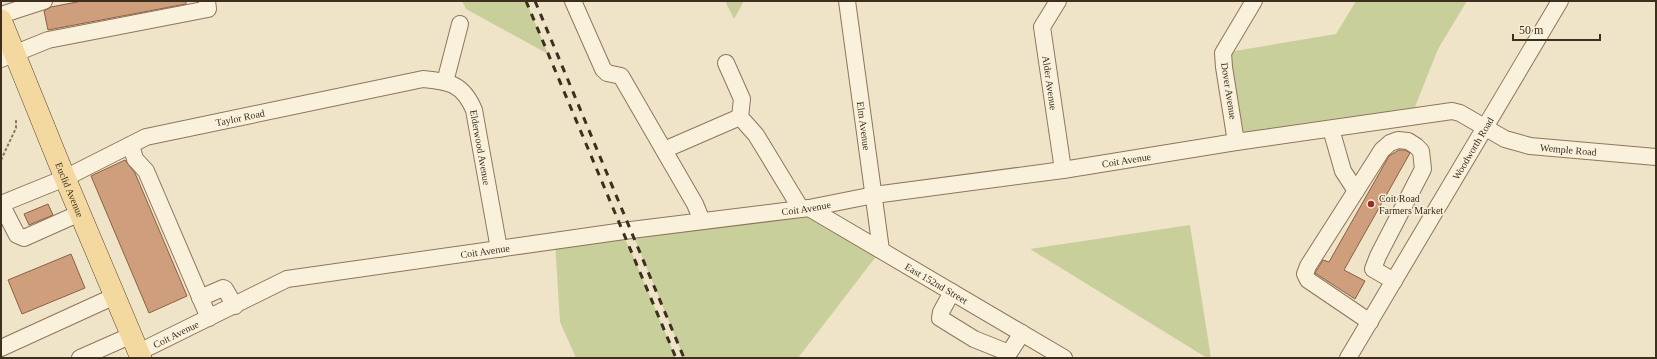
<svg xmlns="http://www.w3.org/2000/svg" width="1657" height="359" font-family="'Times New Roman',serif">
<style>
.green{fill:#c9cf9b}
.building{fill:#cf9f7d;stroke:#8d5f41}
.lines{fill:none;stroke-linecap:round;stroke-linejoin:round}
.minor-casing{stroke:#8d765c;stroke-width:18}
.major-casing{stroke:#5b4430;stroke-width:22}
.path{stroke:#8d765c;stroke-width:2;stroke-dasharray:3 2;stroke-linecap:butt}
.minor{stroke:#faf1dc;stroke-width:16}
.major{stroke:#f3d9a0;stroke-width:21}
.rail{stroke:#3d2e20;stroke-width:3;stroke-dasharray:7 7;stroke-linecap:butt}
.poi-dot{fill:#9e2a2b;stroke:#f7eed8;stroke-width:1.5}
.labels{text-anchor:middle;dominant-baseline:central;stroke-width:3;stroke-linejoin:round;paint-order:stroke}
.street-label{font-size:10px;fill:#3d2e20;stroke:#f7eed8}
.poi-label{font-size:10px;fill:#3d2e20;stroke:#f7eed8;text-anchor:start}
</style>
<rect width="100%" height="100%" fill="#f0e4c8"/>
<path class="green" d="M462,1H526L548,54L466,9Z
M725,1H744L734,19Z
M1356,1H1467L1438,49L1411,117L1236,142L1223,53L1336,34Z
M809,208L881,250L798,358H684L631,230Z
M1190,225L1211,358H1207L1030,249Z
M621,232L631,251L676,358H576L560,322L555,241Z"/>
<path class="building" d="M82,1H186V4L48,30L44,11L51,7Z
M1399,150H1405L1410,153L1344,270L1365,281L1355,299L1315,273L1323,260L1329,262L1380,172L1389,156Z
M125,160L135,173L187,296L149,313L91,176Z
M48,204L53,215L29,225L24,214Z
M71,254L85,288L22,314L8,280Z"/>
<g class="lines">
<g class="minor-casing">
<g id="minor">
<path d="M573,1L603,69L607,73L621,76L695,204L702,221"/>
<path id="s1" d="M847,1L881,250"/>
<path id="s2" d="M1058,1L1042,27L1063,170"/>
<path d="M1,15L44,1"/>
<path d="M1,59L48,40L208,9L207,1"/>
<path d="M726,63L742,99L740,117L756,135L801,209"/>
<path d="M445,82L460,24"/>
<path d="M1331,129L1343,171L1356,191"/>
<path d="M1236,142L1224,67L1223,53L1254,1"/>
<path d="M131,145L135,159L146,171L209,318"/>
<path d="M664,150L740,117"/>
<path id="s3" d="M1,204L65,178L146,137L423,79C449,81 463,84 474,110L499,249"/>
<path d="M1,204L17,235L24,238L80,213"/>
<path id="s4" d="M809,208L1064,358"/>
<path d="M952,292L941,312L940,318L974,339L1009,353L1022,333"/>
<path d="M200,298L223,288L225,289L235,306"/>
<path d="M1370,322L1308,280L1305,274L1308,266L1382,150L1390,143L1398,140L1408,141L1416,146L1421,151L1423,169L1378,256L1373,269L1394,281"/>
<path d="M1,348L115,296"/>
<path id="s5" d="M139,352L287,279L631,230L809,208L874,195L1063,170L1236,142L1452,111L1460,113L1505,139L1530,146L1656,157"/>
<path d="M80,358L132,335"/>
<path id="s6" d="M1348,358L1560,1"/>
</g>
</g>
<g class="major-casing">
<g id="major">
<path id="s7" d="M1,20L65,178L141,358"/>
</g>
</g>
<path class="path" d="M1,160L16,128V119"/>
<use href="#minor" class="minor"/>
<use href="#major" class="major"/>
<path class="rail" d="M526,1L676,358
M535,1L684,358"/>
</g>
<circle class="poi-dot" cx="1371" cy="204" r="4"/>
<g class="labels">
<g class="street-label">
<text stroke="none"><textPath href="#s2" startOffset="87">Alder Avenue</textPath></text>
<text transform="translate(1229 91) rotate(81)">Dover Avenue</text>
<text stroke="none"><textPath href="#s3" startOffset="256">Taylor Road</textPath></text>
<text stroke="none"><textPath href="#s1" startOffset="126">Elm Avenue</textPath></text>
<text stroke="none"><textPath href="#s3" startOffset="545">Elderwood Avenue</textPath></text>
<text stroke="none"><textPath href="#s6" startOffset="244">Woodworth Road</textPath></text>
<text stroke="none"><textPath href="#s5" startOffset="1467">Wemple Road</textPath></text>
<text stroke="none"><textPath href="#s5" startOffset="1013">Coit Avenue</textPath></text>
<text stroke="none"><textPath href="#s7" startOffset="183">Euclid Avenue</textPath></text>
<text stroke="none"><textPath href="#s5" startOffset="689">Coit Avenue</textPath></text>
<text stroke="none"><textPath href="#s5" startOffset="365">Coit Avenue</textPath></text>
<text stroke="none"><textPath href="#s4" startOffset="148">East 152nd Street</textPath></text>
<text stroke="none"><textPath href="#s5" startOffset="41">Coit Avenue</textPath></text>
</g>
<g class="poi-label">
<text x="1379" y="198">Coit Road<tspan x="1379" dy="12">Farmers Market</tspan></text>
</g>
</g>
<rect width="1657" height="359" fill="none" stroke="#3d2e20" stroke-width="4"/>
<path d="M1513 34v6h87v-6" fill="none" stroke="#3d2e20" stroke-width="2"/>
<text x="1519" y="34" font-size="12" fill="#3d2e20" stroke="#f7eed8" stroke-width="3" paint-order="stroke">50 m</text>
</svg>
